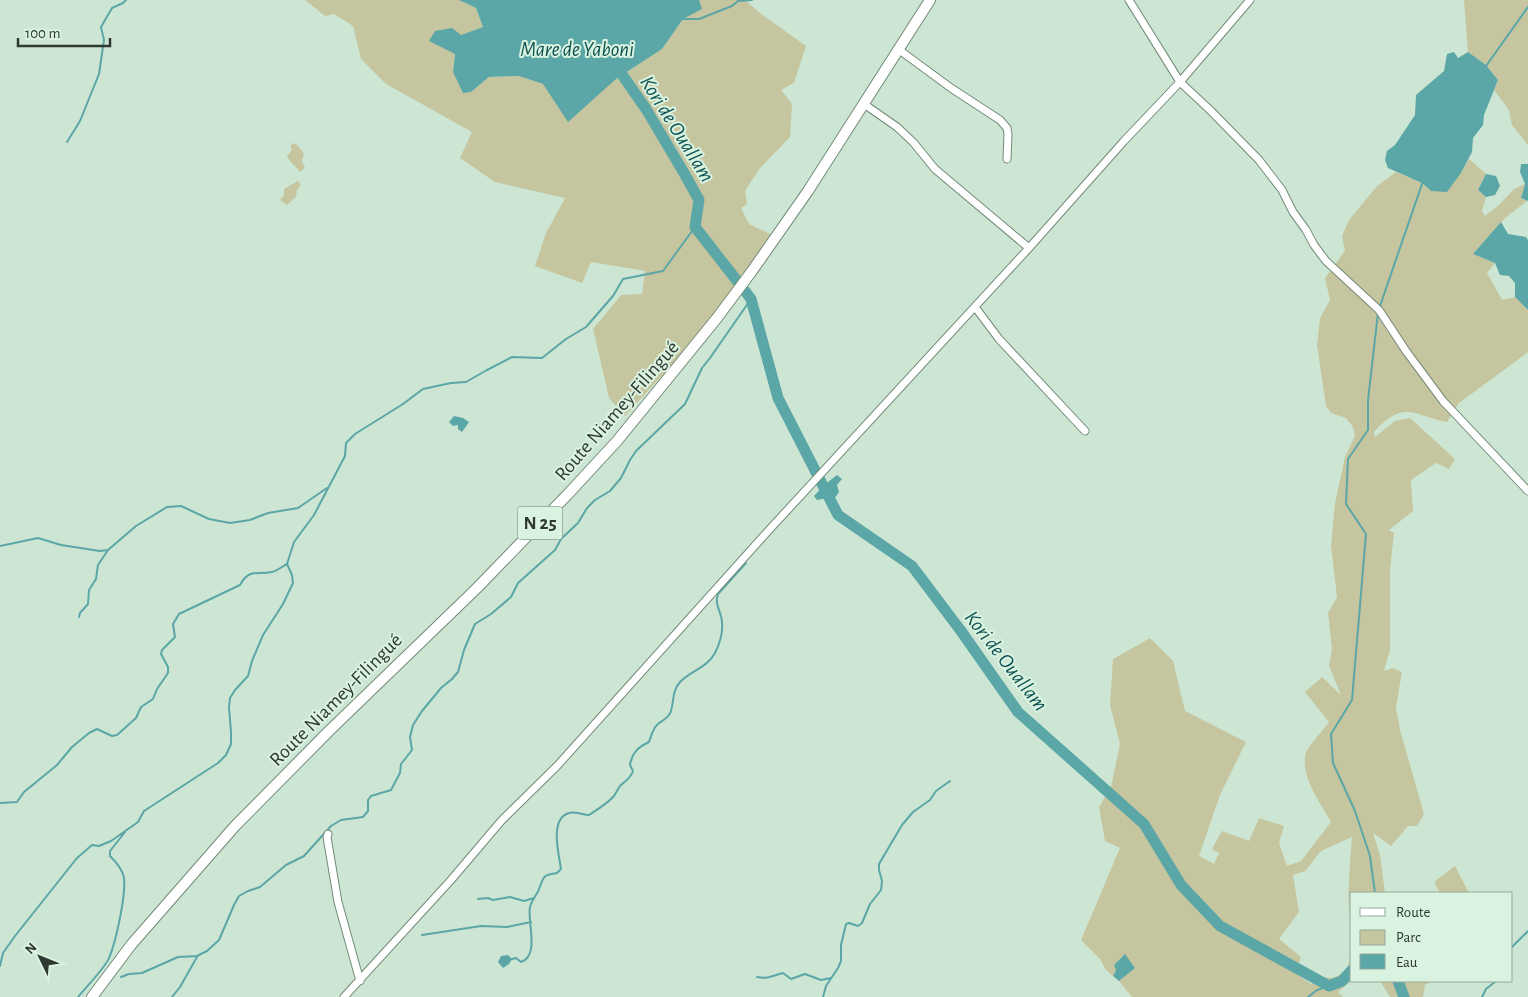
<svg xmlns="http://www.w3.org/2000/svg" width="1528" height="997" font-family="'Alegreya Sans',sans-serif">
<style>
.green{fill:#c5c69f}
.water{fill:#5ba6a7}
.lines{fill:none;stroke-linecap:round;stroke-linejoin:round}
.stream{stroke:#5ba6a7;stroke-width:2}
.river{stroke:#5ba6a7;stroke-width:11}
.minor-casing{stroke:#738a78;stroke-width:9}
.primary-casing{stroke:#738a78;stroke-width:12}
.minor{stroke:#fff;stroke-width:7}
.primary{stroke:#fff;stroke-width:10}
.labels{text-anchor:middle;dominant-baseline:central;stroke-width:4;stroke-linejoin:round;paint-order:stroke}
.shield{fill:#daf3e0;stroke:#627166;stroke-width:1}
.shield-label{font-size:19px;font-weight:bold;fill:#2f3932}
.street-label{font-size:20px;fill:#2f3932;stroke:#daf3e0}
.water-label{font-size:21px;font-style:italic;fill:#0d5152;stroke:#daf3e0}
</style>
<rect width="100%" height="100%" fill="#cde6d3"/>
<path class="green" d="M305,0H459L476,8L483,27L461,35L455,54L453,72L471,92L489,77L519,76L543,84L616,79L662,49L683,19L701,9L699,0H745L760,13L806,46L794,83L781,90L792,104L790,137L760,168L745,191L747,204L741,208L749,224L772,235L691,344L625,416L609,398L593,329L621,295L642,294L645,271L591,262L582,283L535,266L546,233L565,198L495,182L460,158L472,132L386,84L361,59L353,26L334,14L325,16Z
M1464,0H1528V145L1512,125L1509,110L1494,90L1498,80L1486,65L1468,52Z
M294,143L299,147L304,154L302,161L305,168L300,172C296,166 290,163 287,156L292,150L290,146Z
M1469,159L1486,174L1478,190L1486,197L1482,211L1485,216L1500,204L1514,189L1525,184L1521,198L1527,201L1505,218L1473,254L1495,263L1487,273L1502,300L1515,297L1528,310V350L1527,353L1459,403L1447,422C1410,414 1404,400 1374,432L1375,437L1395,421L1410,418L1455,459L1449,469L1436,463L1411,480L1413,511L1389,530L1394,533L1390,570V650L1384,671L1393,668L1402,672L1396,707L1400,730L1424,814L1417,826H1408L1391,846L1373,833L1380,855L1385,893H1352V924C1345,912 1351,853 1352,837L1321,851L1305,871L1293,875L1299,912L1279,939L1301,957L1295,973L1311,984L1320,977L1333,978L1345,972L1348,967L1352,944V980L1338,992L1343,997H1132L1119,981L1135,968L1116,970L1113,976L1106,970L1100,959L1081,940L1120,848L1105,841L1099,807L1111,787L1120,744L1110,705L1113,659L1150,638L1173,661L1185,711L1246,742L1220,795L1199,856L1214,864L1219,853L1212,849L1222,831L1249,841L1259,818L1284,826L1279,843L1287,866L1301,861L1331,822C1321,804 1299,775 1306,753C1309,745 1324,729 1329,722L1305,692L1322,677L1341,695L1329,666L1332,649L1328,613L1337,597L1331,546L1335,503L1345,457L1355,436L1353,427L1346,418L1331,413L1326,406L1317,345L1320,318L1330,300L1325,278L1345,251L1342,236L1349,220L1377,186L1396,172L1422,183L1431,191L1461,173Z
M298,181L301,185L297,190L296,197L287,205L280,200L284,195V189Z
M1455,866L1469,893H1440L1434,882Z
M1380,981H1432L1425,985L1423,997H1390Z"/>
<path class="water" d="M459,0H699L702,9L683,19L662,49L616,79L568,122L543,84L519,76L489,77L471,92L463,93L453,72L455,54L429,41L435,31L452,28L461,35L483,27L476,8Z
M1454,52L1458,58L1468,52L1486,65L1498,80L1484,115L1483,125L1473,138L1472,152L1461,173L1447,192L1431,191L1422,183L1388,168L1385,160L1387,151L1395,145L1415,115L1416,95L1444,71L1447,54Z
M1521,164H1528V201L1521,198L1525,184L1520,172Z
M1486,174L1496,176L1500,186L1495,195L1486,197L1478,190Z
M1501,222L1508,234L1526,237L1528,240V310L1515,297V283L1509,276L1500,275L1495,263L1473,254Z
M454,416L463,418L469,422L462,432L458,429V425L453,426L449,422Z
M837,475L842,479L837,485L839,492L834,499L828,498L817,500L814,496L823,486Z
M1125,954L1135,968L1119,981L1113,976L1116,970L1114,965Z
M508,955L512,959L509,964L503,968L498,962L501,956Z"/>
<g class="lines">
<path class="stream" d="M683,19H699L732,6L738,1L752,0
M1486,66L1528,7
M67,142L80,121L99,74L104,40L101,27L112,8L123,3L126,0
M1379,309L1423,181
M0,546L38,538L61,545L100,551L108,550L136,526L167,507L181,506L209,519L230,523L250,520L268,513L298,508L327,488
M79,617L80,613L88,604L89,590L96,579L98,565L108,550
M0,803L17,802L24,792L57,765L72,747L89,733L97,729L112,736L117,735L136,718L141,707L153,699L157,689L168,673V667L161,654L162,650L175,637L173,624L179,614L240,585C249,568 257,575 272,572C277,571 283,566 287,564
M1375,893L1370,856L1355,811L1333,763L1331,734L1352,700L1366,534L1346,504L1348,459L1368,430V400L1378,313
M478,899L488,898L493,900L510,897L524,901L534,898
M422,935L481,926L507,927L531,922
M1512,947L1528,931
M512,959L516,958L521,962C540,956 527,921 530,907C531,901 537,895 539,889C544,876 543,875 557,873L561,869C559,854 549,819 569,813C575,811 583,815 589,815C598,809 607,804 614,796C616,793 618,789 620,786C625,781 631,778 633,771L630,765C632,753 638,747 649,742C651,736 653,728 658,724C663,720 669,718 671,711C674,701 672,691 680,682C690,671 707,668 715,653C719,645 723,633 722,623C722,611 714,607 718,594L746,563
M0,966L3,953L15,936L77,858L92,845L99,846L111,841L138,822L144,811L218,763L226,755L231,744V732L229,707L230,698L235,690L248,676L252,661L263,635L283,604L293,583L292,575L287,564L294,542L314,515L345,456L346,443L355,434L403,404L423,389L451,383L466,382L487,370L512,357L542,358L566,339L586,327L613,296L623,279L663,271L695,227
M121,977L129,974L142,973L178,957L197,956L207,951L219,940L234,905L239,896L248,891L260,887L286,865L304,856L331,826L341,820L363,817L368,811V800L371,796L391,790L400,773L401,764L412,750L410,737L413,725L422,711L441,688L452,679L458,672L464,650L475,624L491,614L511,597L518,583L555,550L561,539L578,523L587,508L595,500L610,491L621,478L630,460L636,451L685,404L702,368L710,358L751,299
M757,977C770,979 771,976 783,973L791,979L805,974L821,980L831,978
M78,997C86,987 105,968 109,958C116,942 126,895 124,878C123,870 115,861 110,856V851L125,832
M172,997L180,987L197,957
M823,997L826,986L838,968L841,961V945L846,924L849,923L858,926L862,923L870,904L881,890L882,881L879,870V864L902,825L913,812L930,800L936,791L950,781
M1308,997L1317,990L1329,986
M1482,997L1486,989L1496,981"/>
<path class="river" d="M614,63L646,109L684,173L699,200L695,227L738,282
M745,291L751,299L778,398L838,515L912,566L961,631L1018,712L1144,824L1181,885L1220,926L1329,986L1342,981L1352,970
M1398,981L1404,997"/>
<g class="minor-casing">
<path id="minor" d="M1129,0L1180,82L1210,110L1259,160L1282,190L1293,212L1306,230L1314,245L1326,261L1379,310L1406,351L1443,401L1528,491
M898,49L951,88L1000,120L1007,128L1008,134L1007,159
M864,104L897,127L913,142L935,169L1029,248
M975,307L999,339L1085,431
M328,834L327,837L338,902L360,981
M344,997L451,880L502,820L557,766L769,530L1029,248L1124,141L1180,82L1250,0"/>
</g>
<g class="primary-casing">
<path id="primary" d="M92,997L131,945L235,826L329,731L477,588L569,493L617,441L717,318L752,271L808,191L930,0"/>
</g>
<use href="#minor" class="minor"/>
<use href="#primary" class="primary"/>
</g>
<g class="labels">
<rect class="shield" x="517.5" y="506.5" width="45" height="33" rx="4"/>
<g class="shield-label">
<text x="540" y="523">N 25</text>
</g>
<g class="street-label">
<text transform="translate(617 411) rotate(-49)">Route Niamey-Filingué</text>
<text transform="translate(336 700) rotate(-45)">Route Niamey-Filingué</text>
</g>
<g class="water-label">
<text x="577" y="49">Mare de Yaboni</text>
<text transform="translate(677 129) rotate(58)">Kori de Ouallam</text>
<text transform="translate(1006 661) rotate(52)">Kori de Ouallam</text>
</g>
</g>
<rect x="1350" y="892" width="162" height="90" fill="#daf3e0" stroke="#96a99a"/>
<rect x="1360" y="908" width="25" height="8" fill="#ffffff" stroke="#96a99a"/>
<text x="1396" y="917" font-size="15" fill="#2f3932">Route</text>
<rect x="1360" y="930" width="25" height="15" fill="#c5c69f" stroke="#96a99a"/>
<text x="1396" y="942" font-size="15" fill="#2f3932">Parc</text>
<rect x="1360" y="954" width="25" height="15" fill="#5ba6a7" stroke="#96a99a"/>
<text x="1396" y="967" font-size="15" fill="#2f3932">Eau</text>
<g transform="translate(40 957) rotate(313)" stroke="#daf3e0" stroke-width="4" paint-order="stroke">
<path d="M0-4L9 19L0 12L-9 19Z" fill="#2f3932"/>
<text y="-8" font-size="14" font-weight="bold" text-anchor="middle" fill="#2f3932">N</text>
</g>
<path d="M18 38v8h92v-8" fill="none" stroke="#2f3932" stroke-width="2.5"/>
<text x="25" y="38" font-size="15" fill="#2f3932" stroke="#daf3e0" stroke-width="4" paint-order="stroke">100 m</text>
</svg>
